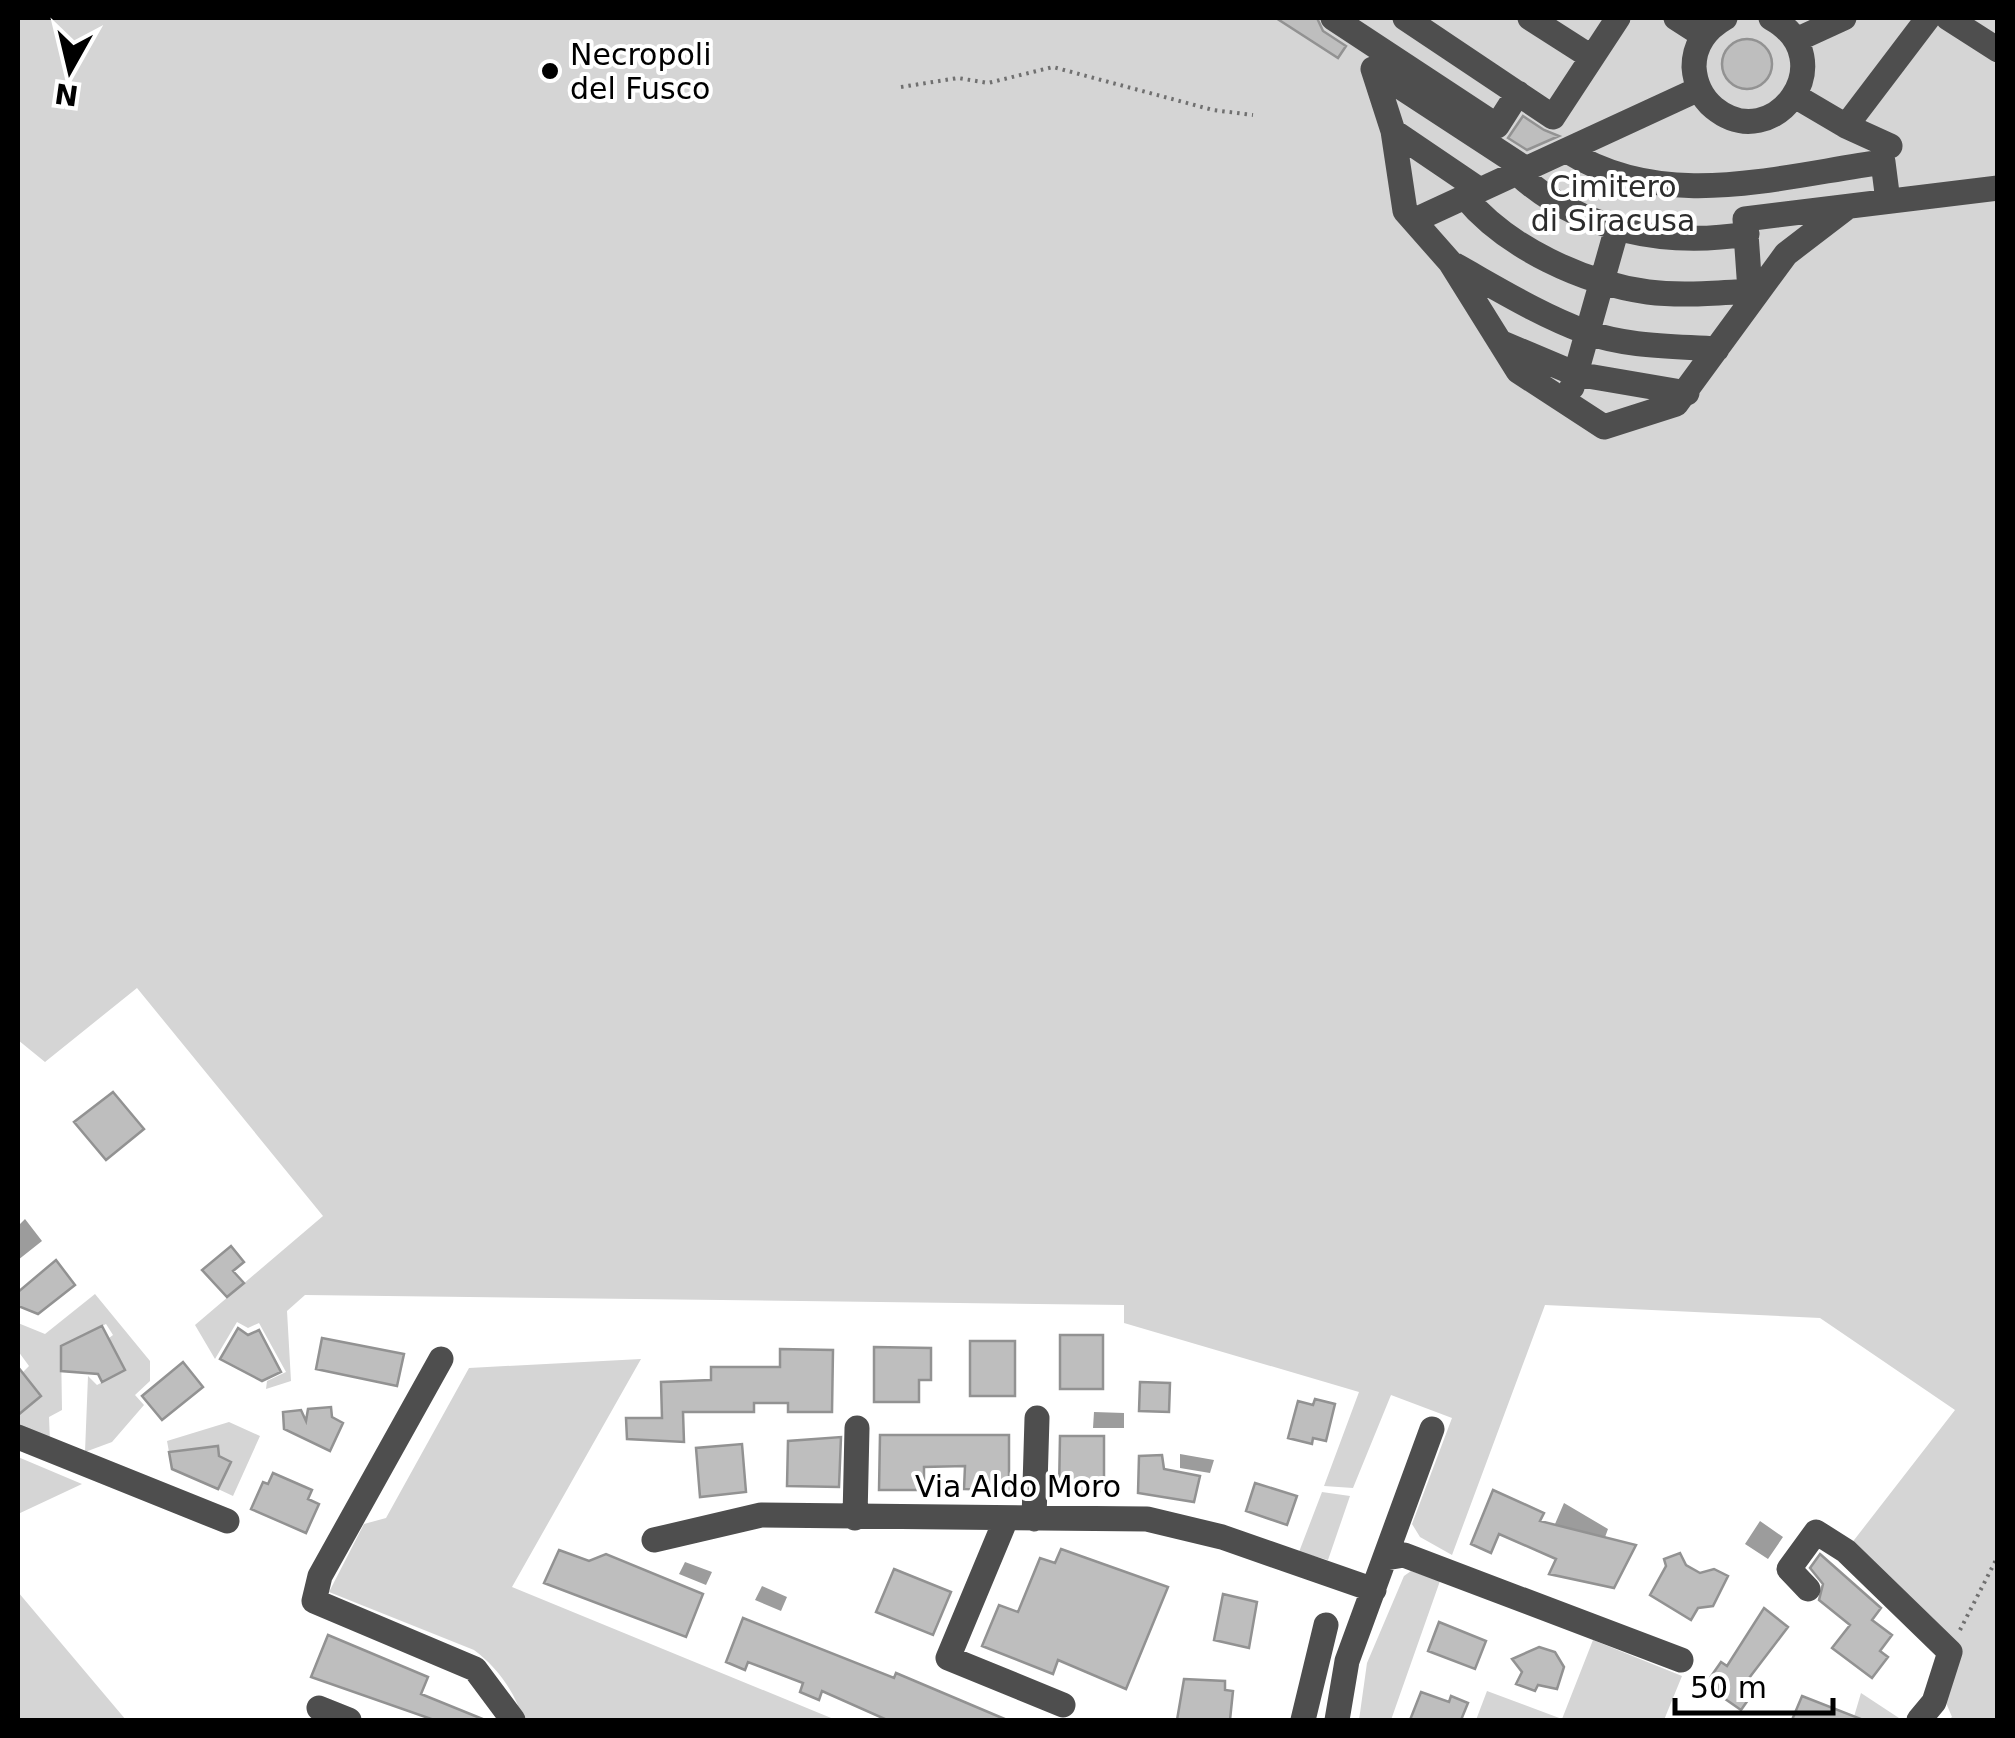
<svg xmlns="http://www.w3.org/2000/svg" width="2015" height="1738" font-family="'DejaVu Sans',sans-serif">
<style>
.green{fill:#d5d5d5}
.water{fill:#9c9c9c}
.building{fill:#bebebe;stroke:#929292;stroke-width:2.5}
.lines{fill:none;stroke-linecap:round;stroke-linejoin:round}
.path{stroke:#707070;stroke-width:4;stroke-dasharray:2.5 5;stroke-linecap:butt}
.minor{stroke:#4e4e4e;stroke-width:25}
.poi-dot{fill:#000;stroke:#fff;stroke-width:4}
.labels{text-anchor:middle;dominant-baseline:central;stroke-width:8;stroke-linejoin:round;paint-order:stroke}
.poi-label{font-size:30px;fill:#000;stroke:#fff;text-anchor:start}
.park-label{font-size:30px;fill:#2c2c2c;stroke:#fff}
.street-label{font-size:30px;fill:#000;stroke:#fff}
</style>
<rect width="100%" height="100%" fill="#fff"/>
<path class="green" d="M18,18H1997V1720H1948L1952,1717L1944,1698L1957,1650L1851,1544L1955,1410L1820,1318L1545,1305L1452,1555L1420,1537L1412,1524L1452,1418L1391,1395L1353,1488L1324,1486L1359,1392L1124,1323V1305L305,1295L287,1311L291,1381L266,1389L267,1381L286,1372L259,1323L248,1328L237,1322L215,1359L195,1325L323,1216L137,988L45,1062L18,1040Z
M95,1294L150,1361V1381L135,1395L144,1405L112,1442L85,1452L88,1376L97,1385L125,1370L109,1338L113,1335L106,1324L61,1346L62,1410L49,1417L50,1442L18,1429V1415L41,1396L22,1373L29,1366L18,1351V1323L45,1334Z
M641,1359L512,1587L836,1720H523C516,1693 497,1667 474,1650L329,1592L364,1524L386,1518L469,1368Z
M229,1422L260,1436L233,1496L218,1489V1447L169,1452L167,1441Z
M18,1457L82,1484L18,1514Z
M1322,1492L1350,1496L1328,1560L1299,1552Z
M1411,1571L1440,1581L1391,1720H1359L1367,1663L1404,1576Z
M18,1592L126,1720H18Z
M1593,1640L1682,1676L1664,1720H1476L1487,1691L1562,1719Z
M1861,1693L1899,1718L1853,1720Z"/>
<path class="water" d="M25,1219L42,1241L18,1260V1226Z
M1094,1412L1124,1413V1428H1093Z
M1180,1454L1214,1460L1210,1473L1180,1468Z
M1564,1503L1608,1529L1604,1540L1555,1524Z
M1760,1521L1783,1537L1768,1559L1745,1544Z
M685,1562L712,1572L706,1585L679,1574Z
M762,1586L787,1597L781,1611L755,1600Z"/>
<path class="building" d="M1276,18H1317L1323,31L1346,46L1338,58Z
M1722 64a25 25 0 1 1 50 0a25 25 0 1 1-50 0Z
M1523,116L1544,130L1559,136L1527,150L1508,138Z
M113,1092L144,1129L106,1160L74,1122Z
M231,1246L244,1262L233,1271L244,1283L227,1297L202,1270Z
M56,1260L75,1285L38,1314L18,1306V1292Z
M102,1326L125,1370L102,1382L98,1374L61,1371V1346Z
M238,1328L248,1335L259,1330L281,1372L262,1381L220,1359Z
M1060,1335H1103V1389H1060Z
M322,1338L404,1354L397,1386L316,1369Z
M970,1341H1015V1396H970Z
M874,1347L931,1348V1380H919V1402H874Z
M780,1349L833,1350L832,1412H788V1403H754V1412H683L684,1442L627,1439L626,1418H662L661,1382L711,1380V1367H780Z
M183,1362L203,1387L162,1420L142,1396Z
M18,1367L41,1396L18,1415Z
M1140,1382L1170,1383L1169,1412L1139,1411Z
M1315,1399L1335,1404L1326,1441L1313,1438L1312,1444L1288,1438L1298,1401L1313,1405Z
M331,1407L332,1417L343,1423L330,1451L284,1429L283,1412L301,1410L306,1421L308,1409Z
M880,1435H1009V1490L964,1489L965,1466L924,1467V1490H879Z
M1060,1436H1104V1491H1059Z
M841,1437L839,1487L787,1486L788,1441Z
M742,1444L746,1492L700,1497L696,1448Z
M218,1446L219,1456L231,1462L218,1489L172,1469L169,1452Z
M1162,1455L1164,1469L1200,1476L1194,1502L1138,1493L1139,1456Z
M273,1473L312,1490L308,1499L319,1504L306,1533L251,1509L263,1482L268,1484Z
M1255,1483L1297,1496L1287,1525L1246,1511Z
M1493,1490L1544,1513L1540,1521L1636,1545L1614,1588L1549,1574L1556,1559L1499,1534L1491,1553L1471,1544Z
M1061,1549L1168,1587L1126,1689L1058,1660L1053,1674L982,1646L999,1605L1018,1612L1040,1558L1055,1563Z
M559,1550L589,1561L606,1554L703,1594L686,1637L544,1583Z
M1680,1553L1686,1565L1700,1573L1714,1569L1728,1576L1713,1606L1698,1608L1691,1620L1650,1595L1666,1566L1664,1559Z
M1820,1554L1881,1608L1872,1620L1892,1635L1880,1651L1888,1657L1872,1678L1832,1648L1850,1625L1819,1600L1823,1584L1810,1568Z
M894,1569L951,1592L933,1635L876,1612Z
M1223,1594L1257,1602L1249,1648L1214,1640Z
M1764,1608L1788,1627L1743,1686L1753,1693L1741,1710L1705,1685L1721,1662L1727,1666Z
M743,1618L894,1678L896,1673L1007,1720H887L822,1691L819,1700L800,1692L803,1683L748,1662L745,1670L726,1662Z
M1439,1622L1486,1641L1475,1669L1428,1651Z
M328,1635L428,1677L421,1694L485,1720H434L311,1677Z
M1539,1647L1555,1652L1564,1667L1557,1689L1538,1685L1535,1691L1516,1684L1522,1672L1512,1659Z
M1184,1679L1225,1681V1690L1233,1691L1230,1720H1177Z
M1421,1692L1449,1702L1451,1696L1468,1703L1461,1720H1410Z
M1802,1696L1861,1719V1720H1792Z"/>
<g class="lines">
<path class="path" d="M901,87L958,78L988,83L1053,67L1213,110L1253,115
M1960,1630L1998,1556"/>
<path class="minor" d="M1333,18L1497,126L1518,93
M1405,18L1553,117L1618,18
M1530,18L1591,57
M1676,18L1704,36
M1725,18C1706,29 1694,45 1694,67C1695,83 1702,98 1714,108C1774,157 1845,59 1771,18
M1948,18L1998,50
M1796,40L1844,18
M1373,69L1393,131L1405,211L1450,262L1518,371L1604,427L1676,404L1786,254L1846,208
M1373,69L1526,169
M1795,96L1846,126L1928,18
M1846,126L1890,146
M1393,131L1480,190
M1567,151C1665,212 1775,177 1883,162L1888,201
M1517,173C1580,231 1665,247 1747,234
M1465,197C1507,248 1584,283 1648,292C1681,296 1717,293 1750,291L1755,295
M1415,220L1699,89
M1455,265C1498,289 1540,315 1586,332C1627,347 1674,346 1717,349
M1750,291L1745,219L1998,188
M1500,342L1576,374L1687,393
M1572,387L1617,228
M441,1359L320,1576L314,1601L475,1669L513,1720
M18,1437L227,1521
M855,1518L857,1428
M1006,1519L948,1658L1063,1705
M1034,1519L1037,1418
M654,1540L761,1515L1147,1519L1222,1537L1374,1590
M1386,1558L1404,1555L1681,1660
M1808,1589L1789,1569L1816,1532L1846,1551L1950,1652L1934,1702L1919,1720
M319,1708L349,1720
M1303,1720L1326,1625
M1337,1720L1347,1661L1432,1429"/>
</g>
<circle class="poi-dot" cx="550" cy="71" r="10"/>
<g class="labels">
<g class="poi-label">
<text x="570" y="54">Necropoli<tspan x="570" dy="34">del Fusco</tspan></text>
</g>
<g class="park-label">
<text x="1613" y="186">Cimitero<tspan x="1613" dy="34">di Siracusa</tspan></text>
</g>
<g class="street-label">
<text x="1018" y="1486">Via Aldo Moro</text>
</g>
</g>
<rect width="2015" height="1738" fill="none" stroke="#000000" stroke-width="40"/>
<g transform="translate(70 70) rotate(188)" stroke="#ffffff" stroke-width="8" paint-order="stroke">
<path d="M0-8L18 38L0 25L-18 38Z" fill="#000000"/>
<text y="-15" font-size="28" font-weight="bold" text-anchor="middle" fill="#000000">N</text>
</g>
<path d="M1675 1698v15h158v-15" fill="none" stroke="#000000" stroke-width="5"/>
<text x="1690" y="1698" font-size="30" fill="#000000" stroke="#ffffff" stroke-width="8" paint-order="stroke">50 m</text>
</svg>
